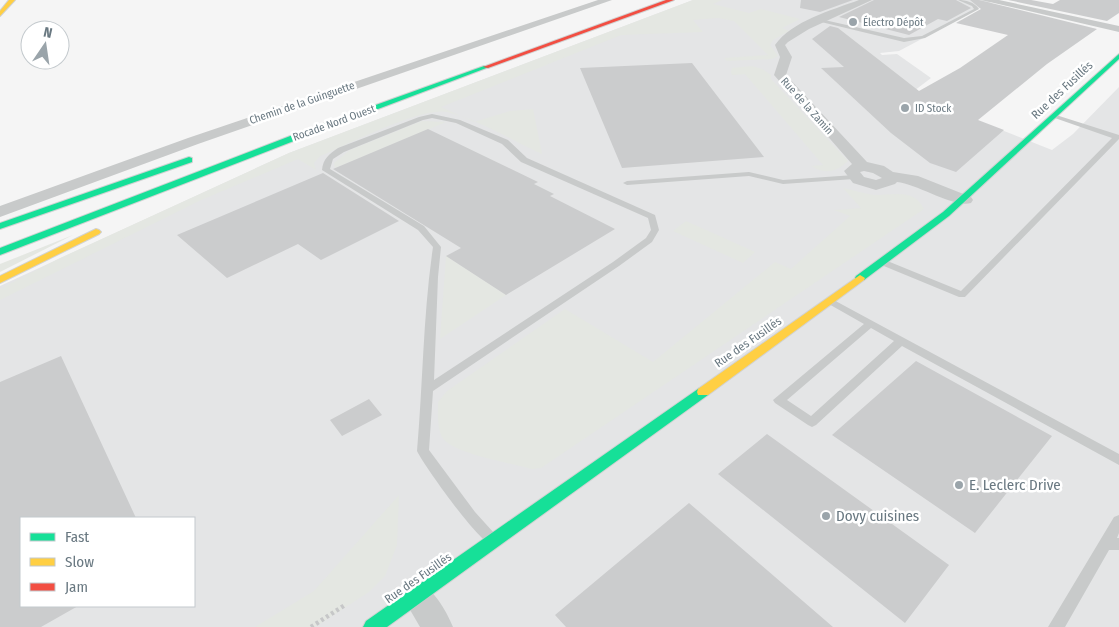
<svg xmlns="http://www.w3.org/2000/svg" width="1119" height="627" font-family="'Fira Sans Condensed',sans-serif">
<style>
.built{fill:#e4e5e6;fill-rule:evenodd}
.green{fill:#e4e7e2}
.building{fill:#cbcccd}
.lines{fill:none;stroke-linecap:round;stroke-linejoin:round}
.fast-casing{stroke:#d1d2d2;stroke-width:2}
.slow-casing{stroke:#d1d2d2;stroke-width:2}
.jam-casing{stroke:#d1d2d2;stroke-width:2}
.path{stroke:#c6c7c8;stroke-width:4.5;stroke-dasharray:3 3;stroke-linecap:butt}
.lane{fill:#c8caca;fill-rule:evenodd}
.street{fill:#c8caca;fill-rule:evenodd}
.fast{fill:#16e098;fill-rule:evenodd}
.slow{fill:#ffcf43;fill-rule:evenodd}
.jam{fill:#f24e42;fill-rule:evenodd}
.poi-dot{fill:#9aa4aa;stroke:#fff;stroke-width:2}
.labels{text-anchor:middle;dominant-baseline:central;stroke-width:5;stroke-linejoin:round;paint-order:stroke}
.far-poi-label{font-size:11px;fill:#697881;stroke:#fff;text-anchor:start}
.far-street-label{font-size:11px;fill:#697881;stroke:#fff}
.street-label{font-size:12px;fill:#697881;stroke:#fff}
.near-poi-label{font-size:15px;fill:#697881;stroke:#fff;text-anchor:start}
</style>
<rect width="100%" height="100%" fill="#f5f5f5"/>
<path class="built" d="M693,0H995L899,51L880,53L882,55L897,54L931,78L910,94L1052,150L1073,134L1119,87V627H0V286L289,153ZM21,518H194V606H21Z"/>
<path class="green" d="M693,0H722L713,4L749,13L761,9L800,19L782,28L789,31L773,40L770,45L778,56L772,59L727,61L724,58L768,55L734,21L718,18L693,20L703,32L621,35L441,107L474,122L510,111L533,109L542,154C511,140 480,120 447,112C422,106 347,145 320,156L314,163L316,170L298,159L199,201L0,300V289L58,259L289,153Z
M752,66L762,69L771,75V79L848,161C836,172 826,175 811,166L823,165L745,74L732,75L731,72L732,68Z
M422,121L446,122L335,168L334,163L350,150Z
M843,188C853,190 865,194 875,195C893,195 914,188 924,209L541,468L532,469C512,463 452,454 442,437C437,427 438,413 438,402L447,391L565,309L653,362L775,262L791,269L850,216L834,210L861,208Z
M686,221L755,252L743,263L673,231Z
M73,235L0,272V264Z
M446,256L506,295L440,339Z
M399,495L397,545L385,576L369,592L315,627H255L314,591Z"/>
<path class="building" d="M801,0H853L820,12L800,8Z
M874,0H956L971,8L947,21L938,19L909,35L839,17Z
M970,0H979L1097,29L1047,64L978,120L1004,130L956,172L930,163L891,133L821,68L844,67L812,39L830,26L838,28L919,91L960,68L1008,35L956,23L981,9Z
M1008,0H1031L1053,4L1060,0H1119V13L1107,21Z
M692,63L764,157L622,168L580,68Z
M428,129L538,182L534,184L554,194L550,196L615,229L506,295L446,256L461,248L333,169Z
M323,173L399,221L321,260L298,244L227,278L177,235Z
M61,356L136,518H21V606H78L41,627H0V382Z
M916,361L1052,436L975,533L832,435Z
M369,399L382,415L342,436L330,420Z
M767,434L949,565L905,623L718,474Z
M689,503L833,627H566L555,615Z"/>
<g class="lines">
<g class="fast-casing">
<path id="fast" d="M1119,54V59L949,216L864,280H856L855,278L856,276L943,212Z
M484,66L489,67L304,137L0,255V248L298,133Z
M189,157L192,158V162L0,229V223Z
M703,387L708,389L709,392L708,395L387,627H363L366,621L698,389Z"/>
</g>
<g class="slow-casing">
<path id="slow" d="M9,0H15L0,16V11Z
M96,229L99,230L101,232L99,234L0,283V276Z
M860,275L865,278L864,280L708,395H698L697,392L698,389Z"/>
</g>
<g class="jam-casing">
<path id="jam" d="M666,0H674L488,68L483,67Z"/>
</g>
<path class="path" d="M311,627L345,605"/>
<path class="lane" d="M958,0C966,0 974,2 979,9L925,38L904,42L817,21L820,19L904,38L922,36L974,9L972,6Z
M432,114L460,120L508,140L527,158L655,215L659,230L652,242L619,266L433,391L429,450L475,512L494,533L496,537L494,541L489,543C476,538 425,467 417,451C423,383 423,315 433,247L418,230L322,170C323,159 329,154 338,148L419,117ZM432,118L456,123L502,144L521,162L648,218L651,230L646,238L613,262L434,380L438,277L441,247L424,226L330,169L333,159L344,152L423,120Z
M1052,115H1056L1119,135V139L965,297H959L879,264L877,262L879,260H885L961,291L1112,138L1052,117Z
M749,172L783,180L854,175L858,177L854,179L783,184L749,176L627,185L623,183L627,181Z
M830,298L1119,454V465L902,346L816,425L812,427L808,425L775,403L773,400L864,324L827,303L825,301L827,299ZM871,328L894,341L811,416L787,400Z
M1119,515V533L1117,538H1119V550H1109L1065,627H1048L1114,517Z"/>
<path class="street" d="M598,0H612L198,144L0,217V206L188,138Z
M859,0H872L809,29L788,42L785,45L792,57L786,75L867,162L884,166L893,172L918,176L971,197L973,200L971,203C953,208 918,184 897,182L895,184L876,190L853,183L844,171L852,164L774,75L780,57L775,45C792,21 832,10 859,0ZM864,171L873,173L882,178L876,180L864,177L860,172Z
M981,0H999L1119,26V32Z
M417,582C434,589 446,610 453,627H420L402,596L407,586Z"/>
<use href="#fast" class="fast"/>
<use href="#slow" class="slow"/>
<use href="#jam" class="jam"/>
</g>
<g class="poi-dot">
<circle cx="853" cy="22" r="5"/>
<circle cx="905" cy="108" r="5"/>
<circle cx="959" cy="485" r="5"/>
<circle cx="826" cy="516" r="5"/>
</g>
<g class="labels">
<g class="far-poi-label">
<text x="863" y="22">Électro Dépôt</text>
<text x="915" y="108">ID Stock</text>
</g>
<g class="far-street-label">
<text transform="translate(302 103) rotate(-19)">Chemin de la Guinguette</text>
<text transform="translate(807 106) rotate(48)">Rue de la Zamin</text>
<text transform="translate(334 123) rotate(-20)">Rocade Nord Ouest</text>
</g>
<g class="street-label">
<text transform="translate(1062 90) rotate(-43)">Rue des Fusillés</text>
<text transform="translate(748 342) rotate(-35)">Rue des Fusillés</text>
<text transform="translate(418 578) rotate(-35)">Rue des Fusillés</text>
</g>
<g class="near-poi-label">
<text x="969" y="485">E. Leclerc Drive</text>
<text x="836" y="516">Dovy cuisines</text>
</g>
</g>
<rect x="20" y="517" width="175" height="90" fill="#ffffff" stroke="#c3c9cd"/>
<rect x="30" y="533" width="25" height="8" fill="#16e098" stroke="#c3c9cd"/>
<text x="65" y="542" font-size="15" fill="#697881">Fast</text>
<rect x="30" y="558" width="25" height="8" fill="#ffcf43" stroke="#c3c9cd"/>
<text x="65" y="567" font-size="15" fill="#697881">Slow</text>
<rect x="30" y="583" width="25" height="8" fill="#f24e42" stroke="#c3c9cd"/>
<text x="65" y="592" font-size="15" fill="#697881">Jam</text>
<g transform="translate(45 45) rotate(13)"><circle r="24" fill="#ffffff" stroke="#c3c9cd"/>
<path d="M0-4L9 19L0 12L-9 19Z" fill="#9aa4aa"/>
<text y="-8" font-size="14" font-weight="bold" text-anchor="middle" fill="#697881">N</text>
</g>
</svg>
